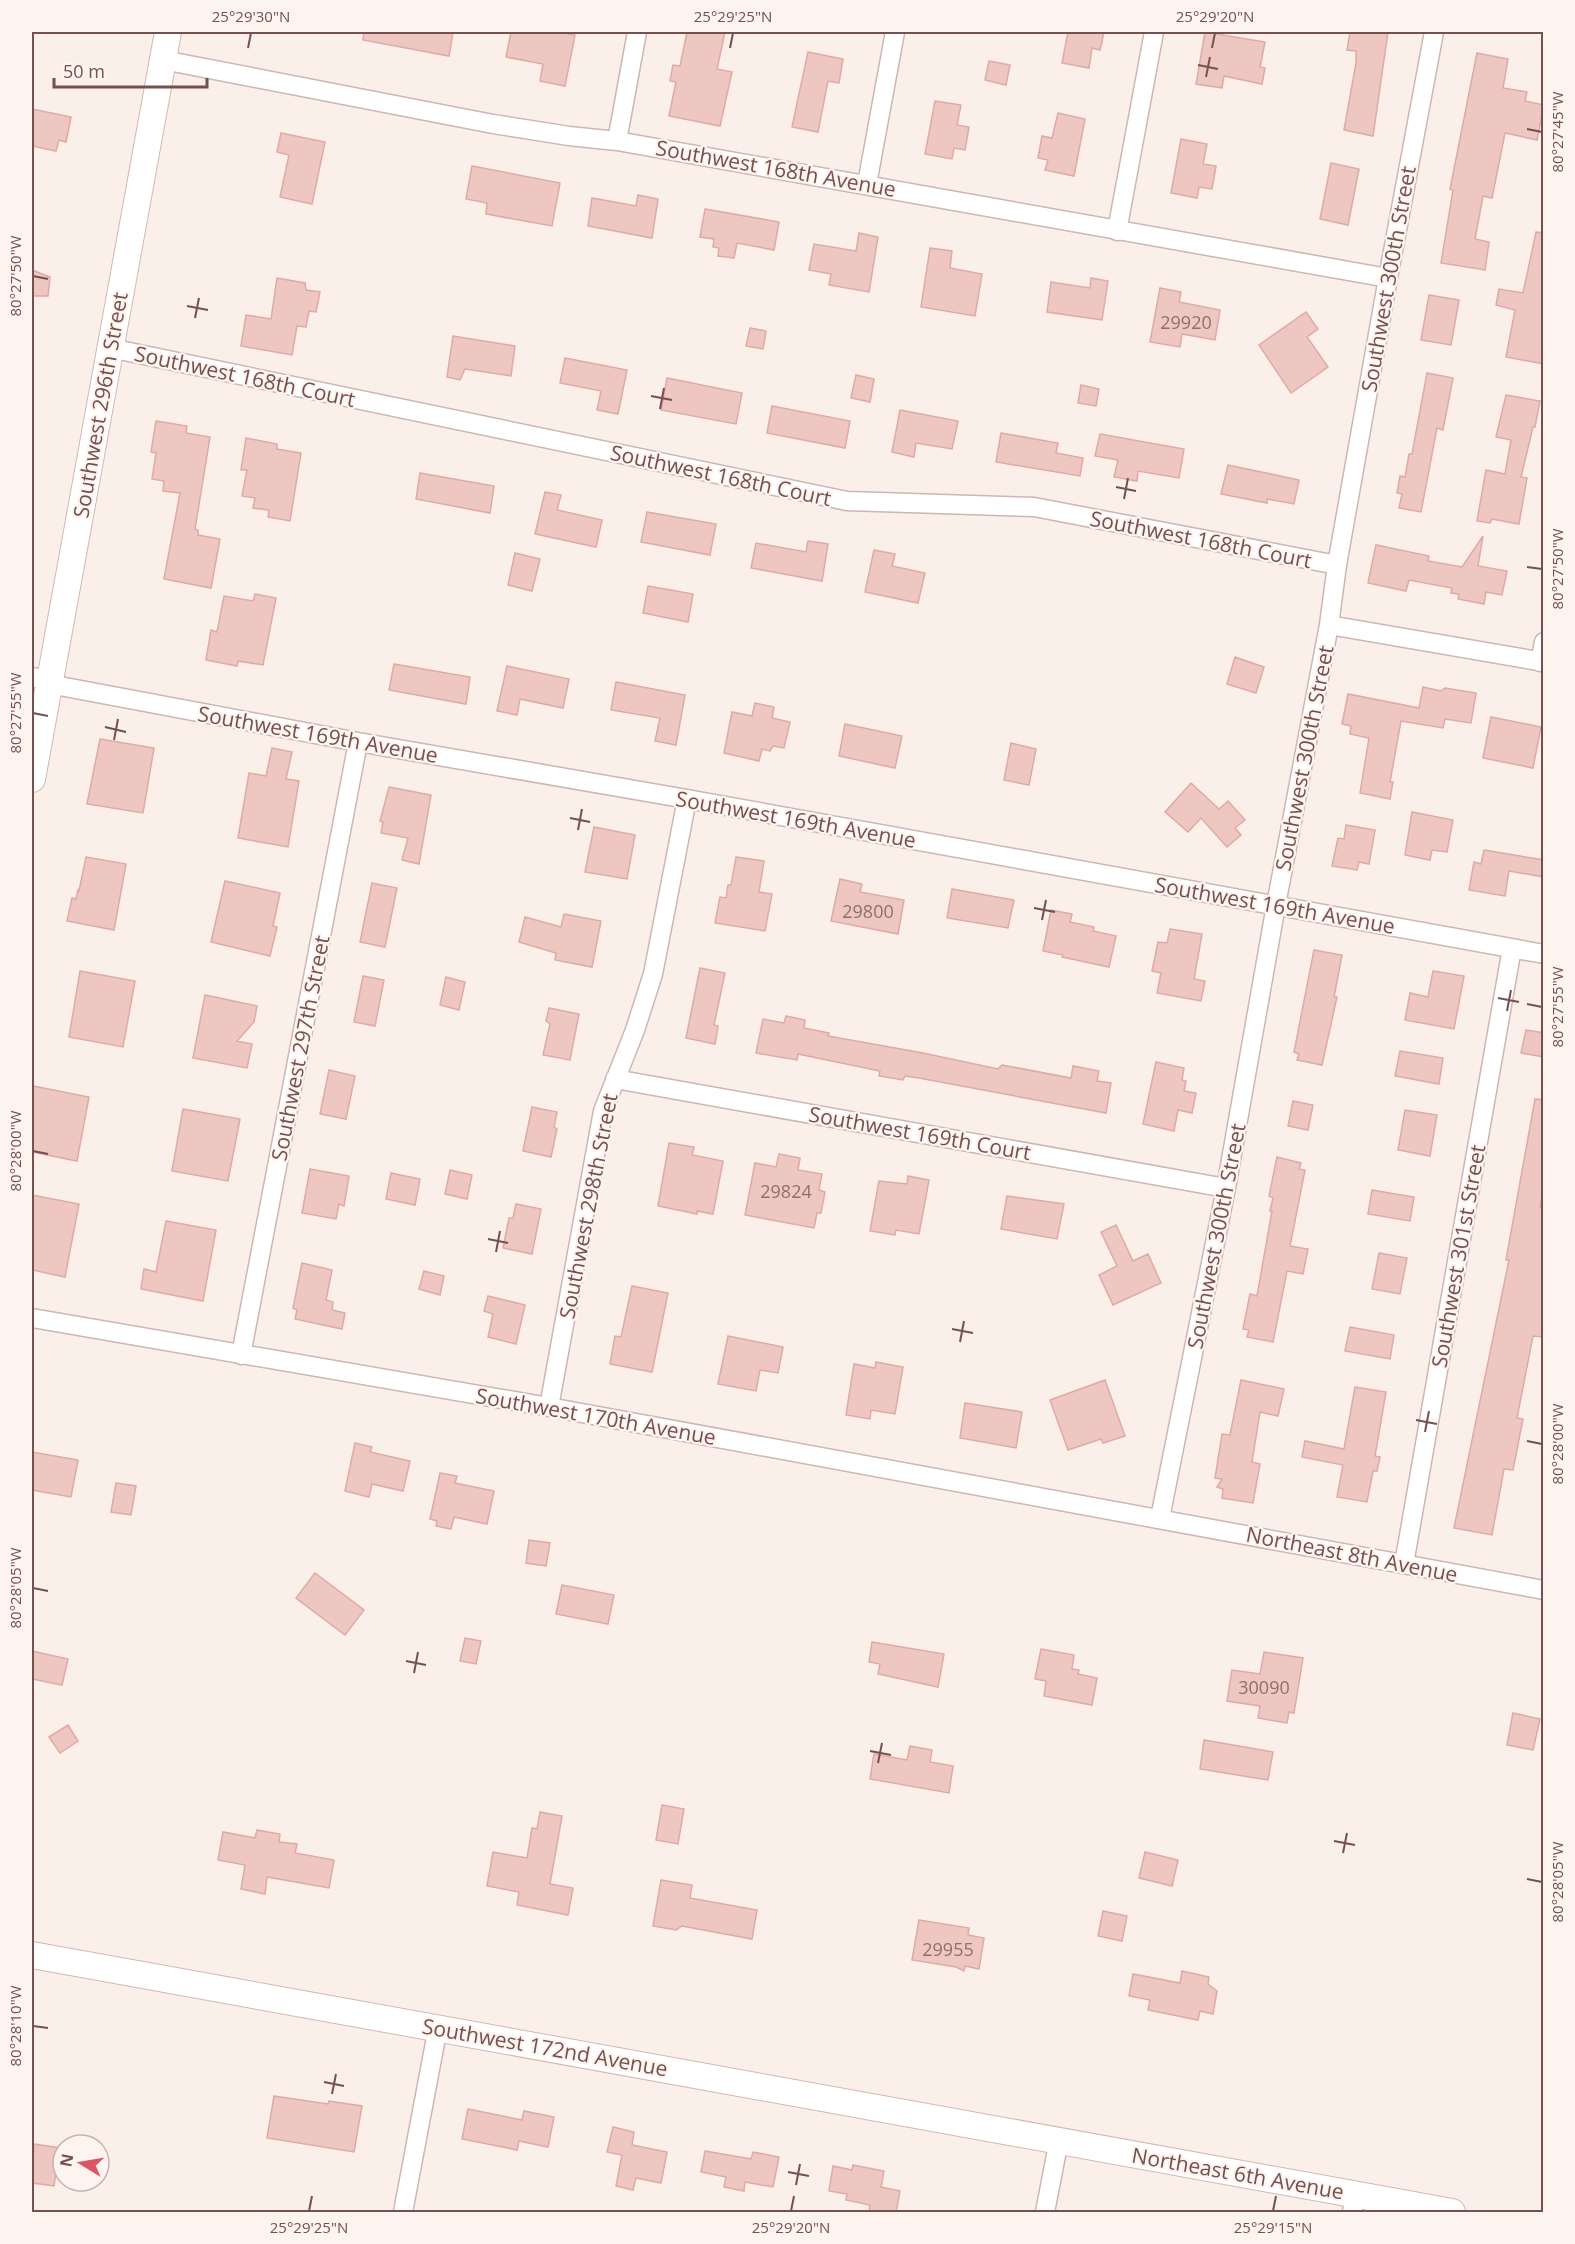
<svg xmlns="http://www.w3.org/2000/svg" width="1575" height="2244" font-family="'Open Sans',sans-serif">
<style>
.building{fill:#eec7c3;stroke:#e0a9a4;stroke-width:1.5}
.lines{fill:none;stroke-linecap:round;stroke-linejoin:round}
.street-casing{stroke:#ceb6b2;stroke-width:21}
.secondary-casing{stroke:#d4b7b2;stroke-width:28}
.street{stroke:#fff;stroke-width:18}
.secondary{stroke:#fff;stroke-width:26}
.ticks{fill:none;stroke:#74504e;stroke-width:2}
.labels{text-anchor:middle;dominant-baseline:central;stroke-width:4.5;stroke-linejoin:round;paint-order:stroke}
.number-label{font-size:18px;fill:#926e6b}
.street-label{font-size:21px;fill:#74504e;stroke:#fef4ef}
.neatline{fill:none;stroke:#74504e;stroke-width:2}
.ticks-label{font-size:15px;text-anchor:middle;fill:#74504e}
</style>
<rect width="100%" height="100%" fill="#fbefe9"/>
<path class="building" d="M364,32H453L449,56L363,40Z
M511,32H557L575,35L565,86L540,81L543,64L506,57Z
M687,32H725L717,69L732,72L720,126L669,116L676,82L670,81L673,65L680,66Z
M1068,32H1104L1100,50L1092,48L1089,68L1062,63Z
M1205,32L1265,42L1260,67L1265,68L1262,84L1224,76L1222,88L1196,84Z
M1350,32H1388L1373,136L1344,130L1356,63V51L1347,50Z
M808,52L843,59L839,83L828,81L818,132L792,127Z
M1477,53L1508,59L1503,88L1527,92L1525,101L1544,105L1537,140L1505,133L1492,198L1483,196L1475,239L1489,242L1485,270L1441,263L1453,190L1450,189Z
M989,61L1010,65L1006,85L985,80Z
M935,101L961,105L957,125L969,127L965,150L954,148L952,159L925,154Z
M32,109L71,117L66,142L59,140L56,151L32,146Z
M1058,113L1085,119L1074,176L1045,170L1048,160L1038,158L1042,136L1052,138Z
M281,133L325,142L312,204L280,197L289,155L277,152Z
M1181,139L1207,144L1203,164L1216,166L1212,189L1199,187L1197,198L1171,193Z
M1331,163L1359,169L1348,225L1320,219Z
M472,166L560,183L552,226L486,214L487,203L466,199Z
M638,195L658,199L652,238L588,226L592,198L636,206Z
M705,209L779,222L774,250L737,243L734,258L718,256L719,248L713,247L714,239L700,237Z
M1536,232L1544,233V364L1506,357L1515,310L1496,305L1499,289L1523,293Z
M859,233L878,237L869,292L829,285L831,274L809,270L814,244L856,251Z
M930,248L952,251L950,268L982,274L975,316L921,307Z
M32,270L50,277L48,296H32Z
M277,278L305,283L306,290L320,292L316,312L309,311L306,327L297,326L292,355L241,346L246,315L271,319Z
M1091,278L1108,281L1102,320L1047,312L1051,282L1090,288Z
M1160,288L1181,292L1179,302L1220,310L1215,340L1182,334L1180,347L1150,342Z
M1429,295L1459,300L1451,345L1421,340Z
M1306,312L1318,329L1307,337L1328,367L1291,393L1259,345Z
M750,328L766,331L763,349L746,346Z
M453,336L515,346L511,376L465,369L460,380L447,377Z
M565,358L627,370L618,414L597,410L601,391L560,383Z
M1427,373L1453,378L1443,430L1437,428L1421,512L1399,508L1402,494L1397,493L1400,476L1405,477L1409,454H1412Z
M856,375L874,379L870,402L851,398Z
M667,378L742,393L736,424L661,410Z
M1081,385L1099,389L1096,406L1078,403Z
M1506,395L1540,401L1535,427H1533L1521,477L1527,478L1519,524L1492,519L1490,523L1477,521L1486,470L1505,474L1511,440L1496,437Z
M772,406L850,421L845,448L767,433Z
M900,410L958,421L952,449L916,443L914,457L892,452Z
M156,421L187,426L186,433L210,437L195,529L198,530V535L220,539L211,588L164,579L180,493L163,491L164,481L152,479L156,453L151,452Z
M1001,433L1058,443L1056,453L1083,458L1080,476L996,462Z
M1100,434L1184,449L1179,478L1138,471L1137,481L1114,477L1118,460L1095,456Z
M246,438L277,444V449L301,453L290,521L268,517L269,510L253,508L255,498L242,496L247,470H241Z
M1228,465L1299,480L1294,504L1267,499V503L1221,494Z
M420,473L494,486L490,513L416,499Z
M545,492L561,495L557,510L602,520L596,547L535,534Z
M647,512L716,524L710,555L641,542Z
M1483,536L1478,566L1507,571L1502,595L1486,592L1484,604L1458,599L1459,594L1451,593L1452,588L1409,580L1406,591L1368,583L1376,545L1429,556L1428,561L1462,567Z
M808,541L828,544L822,581L751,568L756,543L806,552Z
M874,550L895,554L892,566L925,573L918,603L865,592Z
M515,553L540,559L532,591L508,585Z
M648,586L693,594L688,622L643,613Z
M255,594L276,598L263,665L238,661L237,666L206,660L211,630L217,632L224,596L253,601Z
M1235,657L1264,667L1256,693L1227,684Z
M394,664L470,677L466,704L389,690Z
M507,666L569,679L563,708L520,699L517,715L497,711Z
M616,682L685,695L676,745L655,741L660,718L611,710Z
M1423,687L1441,691L1445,688L1476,693L1471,723L1445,719L1443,728L1401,721L1390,782H1393L1390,799L1360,793L1369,738L1350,734L1351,726L1342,724L1348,694L1419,708Z
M755,703L774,707L772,718L790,722L784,748L773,746L770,751L762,749L759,761L724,753L732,712L752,716Z
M1491,717L1541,727L1533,768L1483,758Z
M845,724L902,736L895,768L839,756Z
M100,739L154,748L143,813L87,804Z
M1011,743L1036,749L1029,785L1004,780Z
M272,748L292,752L286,779L299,781L288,847L238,838L249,773L266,776Z
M1191,783L1219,809L1228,801L1245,820L1235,828L1241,835L1227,847L1201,818L1188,832L1165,812Z
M389,787L431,795L419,864L402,860L408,838L381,833L383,822L380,821Z
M1412,812L1453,820L1447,852L1432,850L1430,860L1405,855Z
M1346,825L1375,830L1369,864L1359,862L1357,870L1332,866L1338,838L1344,839Z
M594,827L635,835L627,879L585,872Z
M1484,850L1544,860V877L1509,871L1505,896L1469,890L1474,862L1481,864Z
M86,857L126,864L114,930L67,921L72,898L76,899L78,890L79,891Z
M736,857L764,861L759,892L772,894L765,931L715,923L720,897L726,898L728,885H731Z
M840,879L862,884L860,892L904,900L898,934L831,921Z
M225,881L280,893L273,926L277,927L270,956L211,942Z
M372,883L397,888L385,947L360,942Z
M952,889L1014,900L1008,928L947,918Z
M1051,910L1072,914L1070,922L1094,927L1093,931L1116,936L1109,967L1062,957L1063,955L1043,951Z
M564,914L601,921L592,967L555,960L556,953L519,942L525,917L561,927Z
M1170,929L1202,934L1194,979L1205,981L1201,1001L1157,993L1161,973L1152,971L1158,942L1167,943Z
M1314,950L1342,955L1334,997H1337L1322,1065L1297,1060L1299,1054L1294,1052Z
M700,968L725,973L714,1025L718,1026L715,1044L686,1038Z
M80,971L135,981L123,1047L69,1037Z
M1433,971L1464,976L1454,1029L1405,1020L1410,993L1428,997Z
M363,976L384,980L375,1026L354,1022Z
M446,977L465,982L459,1010L440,1005Z
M205,995L257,1006L254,1022L237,1041L252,1044L247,1068L193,1058Z
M549,1008L579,1014L570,1060L543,1055L550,1024L546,1021Z
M786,1016L805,1020L804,1028L829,1033L828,1036L923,1053L998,1069L1002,1065L1071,1078L1073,1066L1099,1071L1097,1081L1111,1083L1106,1113L919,1078L905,1076L903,1080L879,1076L880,1071L798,1054L797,1060L756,1053L763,1019L784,1023Z
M1526,1030L1544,1033V1057L1521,1053Z
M1400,1051L1443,1058L1439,1084L1395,1076Z
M1156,1062L1184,1068L1182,1080L1186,1081L1184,1091L1196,1093L1192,1113L1178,1110L1174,1131L1143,1124Z
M329,1070L355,1076L346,1119L320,1114Z
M33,1086L89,1097L77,1161L32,1152Z
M1535,1099L1544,1100V1188L1540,1207H1544V1337L1533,1336L1517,1418L1523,1419L1513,1470L1504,1469L1492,1535L1454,1528L1509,1260H1506Z
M1293,1101L1313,1105L1308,1130L1288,1126Z
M532,1107L557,1112L554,1127L557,1129L551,1157L523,1151Z
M183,1109L240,1119L228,1181L172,1171Z
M1405,1110L1437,1115L1430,1156L1398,1150Z
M669,1143L694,1147L692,1155L723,1161L713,1214L697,1211V1214L658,1206Z
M779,1154L800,1158L798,1170L822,1174L819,1190L825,1192L821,1213H817L814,1228L745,1215L755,1163L776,1167Z
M1277,1157L1301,1163L1299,1169L1305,1170L1290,1246L1308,1249L1303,1274L1287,1271L1273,1342L1247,1337L1249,1330L1243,1329L1250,1294L1257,1296L1272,1211H1270L1273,1198L1269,1196Z
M310,1169L349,1176L344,1206L339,1204L336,1219L302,1213Z
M450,1170L472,1175L467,1199L445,1194Z
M391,1173L420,1179L415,1205L386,1199Z
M908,1176L929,1180L919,1234L896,1230L895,1235L870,1231L879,1181L907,1184Z
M1372,1190L1414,1197L1410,1221L1368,1214Z
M32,1195L79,1204L65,1277L32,1270Z
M1007,1196L1064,1204L1057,1239L1001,1229Z
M516,1204L541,1209L532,1254L503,1248L509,1218H513Z
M166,1221L216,1230L203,1301L141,1289L144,1269L156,1272Z
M1116,1225L1133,1261L1148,1254L1161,1283L1113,1305L1099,1275L1117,1266L1101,1232Z
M1379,1253L1407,1258L1400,1294L1372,1289Z
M302,1263L332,1270L326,1300L333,1302L332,1310L345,1313L342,1329L295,1319L297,1310L293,1308Z
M424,1271L444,1276L440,1295L419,1289Z
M632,1286L668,1293L652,1372L610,1364L615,1336L621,1337Z
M488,1296L525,1305L516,1344L488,1337L493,1314L484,1311Z
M1350,1327L1394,1335L1390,1359L1345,1351Z
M728,1336L783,1347L778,1373L760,1370L756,1391L718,1384Z
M876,1362L903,1367L895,1414L871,1410L870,1419L846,1415L854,1364L875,1368Z
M1105,1380L1125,1436L1103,1443L1101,1439L1068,1450L1050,1400Z
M1241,1380L1284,1389L1278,1416L1260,1412L1252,1462L1260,1464L1253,1503L1222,1498L1223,1489L1217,1487L1222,1479L1215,1478L1222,1434L1230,1435Z
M1355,1387L1386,1392L1375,1456L1380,1457L1377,1471H1373L1367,1502L1337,1497L1343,1465L1302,1457L1305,1441L1344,1449Z
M965,1403L1022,1412L1016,1448L960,1438Z
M355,1443L372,1447L370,1452L410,1461L403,1491L372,1484L369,1497L345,1491Z
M32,1452L78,1460L71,1497L32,1490Z
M440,1473L457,1476L455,1483L494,1491L487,1524L454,1517L451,1529L436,1526L437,1521L430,1519Z
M116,1483L136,1486L131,1515L111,1512Z
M529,1540L550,1543L546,1566L526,1563Z
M315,1573L364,1610L345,1635L296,1598Z
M562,1585L614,1595L608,1624L556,1614Z
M465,1638L481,1641L476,1664L460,1661Z
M872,1642L944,1654L938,1687L878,1674L880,1664L869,1662Z
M1041,1649L1074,1655L1072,1669L1079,1670L1078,1674L1097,1678L1092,1705L1044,1696L1046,1681L1035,1679Z
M32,1651L68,1659L62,1685L32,1679Z
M1264,1652L1303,1658L1294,1713L1289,1712L1287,1723L1258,1718L1260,1706L1227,1701L1232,1670L1260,1674Z
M1513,1713L1540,1719L1533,1750L1507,1745Z
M68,1725L78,1741L60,1753L49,1737Z
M1204,1740L1273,1752L1268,1780L1200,1769Z
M910,1746L932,1750L930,1762L953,1766L949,1793L870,1779L874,1754L907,1760Z
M662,1805L684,1809L678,1844L656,1840Z
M540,1812L562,1816L550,1884L573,1888L568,1915L517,1905L519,1892L487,1886L493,1852L527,1858L532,1828L537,1829Z
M257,1830L280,1834L279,1842L297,1844L295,1853L334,1860L329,1888L267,1877L265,1894L241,1889L245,1865L218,1860L223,1832L255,1838Z
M1145,1852L1178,1860L1172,1886L1139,1878Z
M661,1880L692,1885L690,1898L757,1910L752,1939L682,1926L676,1930L653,1926Z
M1103,1911L1127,1916L1122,1941L1098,1936Z
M919,1920L969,1928L968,1935L984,1938L979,1969L965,1966L964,1971L956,1967L912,1960Z
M1182,1971L1209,1977L1208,1984L1217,1991L1213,2014L1200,2011L1198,2020L1148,2010L1150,2000L1129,1996L1133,1974L1180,1983Z
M274,2096L328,2104L329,2101L362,2106L354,2152L267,2138Z
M468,2109L522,2120L524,2111L554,2117L548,2147L519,2141L517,2150L462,2139Z
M613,2127L634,2132L632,2145L667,2152L661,2183L636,2178L633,2190L616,2186L622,2155L607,2152Z
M34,2144L60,2148L54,2186L32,2183Z
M705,2151L751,2159L753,2152L779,2157L773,2187L745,2182L744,2191L724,2187L726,2177L701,2172Z
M853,2165L884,2171L881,2187L900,2191L896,2212H869L870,2205L846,2200L847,2194L829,2191L833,2166L852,2170Z"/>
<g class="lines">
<g class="street-casing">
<path id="street" d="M163,60L493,124L569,136L617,141L1388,278
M617,141L637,32
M867,184L895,32
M1117,231L1154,32
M110,348L847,501L1034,507L1337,565
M1329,625L1544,662
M1540,662L1544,642
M32,677L50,680
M49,684L358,742L687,799L1544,954
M615,1079L1226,1188
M32,1318L549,1407L1544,1590
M241,1355L358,742
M549,1407L603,1111L635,1030L653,974L687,799
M1160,1518L1226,1188L1276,905L1329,625L1337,565L1388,278L1434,32
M1404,1564L1512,948
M403,2212L438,2027
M1045,2212L1059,2140
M1352,2212L1355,2194"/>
</g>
<g class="secondary-casing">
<path id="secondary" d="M32,779L168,32
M32,1955L1452,2212"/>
</g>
<use href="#street" class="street"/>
<use href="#secondary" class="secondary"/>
</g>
<path class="ticks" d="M248,48L251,33M730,48L733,33M1212,48L1215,33M1198,65L1218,69M1206,77L1210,57M1527,129L1542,132M33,276L48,279M187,306L208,310M195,318L199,298M651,396L672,400M660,409L664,388M1116,487L1136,491M1124,499L1128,478M1527,567L1542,569M33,713L48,716M105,727L126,732M114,740L118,719M570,818L590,822M578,830L582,809M1034,908L1055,912M1042,920L1046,900M1498,998L1519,1002M1527,1004L1542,1007M1507,1011L1511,990M33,1151L48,1154M488,1239L508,1243M496,1252L500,1231M952,1329L973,1333M960,1342L964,1321M1416,1420L1437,1424M1425,1432L1429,1411M1527,1441L1542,1444M33,1588L48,1591M406,1661L426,1665M414,1673L418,1652M870,1751L891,1755M878,1763L882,1743M1334,1841L1355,1845M1343,1853L1347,1833M1527,1879L1542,1882M33,2026L48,2028M324,2082L344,2086M332,2094L336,2074M788,2172L809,2176M796,2185L800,2164M309,2211L312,2196M791,2211L794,2196M1273,2211L1276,2196"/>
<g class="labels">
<g class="number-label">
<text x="1186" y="322">29920</text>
<text x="868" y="911">29800</text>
<text x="786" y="1191">29824</text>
<text x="1264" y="1687">30090</text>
<text x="948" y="1949">29955</text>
</g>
<g class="street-label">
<text transform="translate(776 168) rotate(10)">Southwest 168th Avenue</text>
<text transform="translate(1388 279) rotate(-80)">Southwest 300th Street</text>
<text transform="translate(245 376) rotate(12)">Southwest 168th Court</text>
<text transform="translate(100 405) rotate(-80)">Southwest 296th Street</text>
<text transform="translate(721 475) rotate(12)">Southwest 168th Court</text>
<text transform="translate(1201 539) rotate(11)">Southwest 168th Court</text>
<text transform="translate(318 734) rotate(10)">Southwest 169th Avenue</text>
<text transform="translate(1304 758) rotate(-79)">Southwest 300th Street</text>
<text transform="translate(796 819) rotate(10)">Southwest 169th Avenue</text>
<text transform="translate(1275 905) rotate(10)">Southwest 169th Avenue</text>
<text transform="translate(300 1048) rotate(-79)">Southwest 297th Street</text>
<text transform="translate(920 1133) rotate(10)">Southwest 169th Court</text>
<text transform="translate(588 1206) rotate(-79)">Southwest 298th Street</text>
<text transform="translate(1216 1236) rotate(-79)">Southwest 300th Street</text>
<text transform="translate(1458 1256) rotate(-80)">Southwest 301st Street</text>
<text transform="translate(596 1416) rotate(10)">Southwest 170th Avenue</text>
<text transform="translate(1352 1554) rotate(11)">Northeast 8th Avenue</text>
<text transform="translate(545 2047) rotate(10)">Southwest 172nd Avenue</text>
<text transform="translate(1238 2173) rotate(10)">Northeast 6th Avenue</text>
</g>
</g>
<rect width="1575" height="2244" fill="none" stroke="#fef4ef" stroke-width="66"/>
<g transform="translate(81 2163) rotate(281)"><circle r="28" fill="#fef4ef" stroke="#c7b2af" stroke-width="1.5"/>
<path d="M0-4.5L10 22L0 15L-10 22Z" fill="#db5862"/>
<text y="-9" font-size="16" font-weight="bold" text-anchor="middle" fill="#74504e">N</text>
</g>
<path d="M54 78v9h153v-9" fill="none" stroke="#74504e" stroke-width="3"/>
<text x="63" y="78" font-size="18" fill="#74504e" stroke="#fef4ef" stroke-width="4.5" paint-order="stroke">50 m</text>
<rect x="33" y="33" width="1509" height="2178" class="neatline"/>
<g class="ticks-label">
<text x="251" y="22">25°29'30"N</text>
<text x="733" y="22">25°29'25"N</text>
<text x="1215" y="22">25°29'20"N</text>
<text transform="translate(1558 132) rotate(-90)" y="5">80°27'45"W</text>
<text transform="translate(16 276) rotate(-90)" y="5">80°27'50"W</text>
<text transform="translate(1558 569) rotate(-90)" y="5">80°27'50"W</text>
<text transform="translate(16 713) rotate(-90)" y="5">80°27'55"W</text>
<text transform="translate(1558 1007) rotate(-90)" y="5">80°27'55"W</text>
<text transform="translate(16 1151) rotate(-90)" y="5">80°28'00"W</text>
<text transform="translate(1558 1444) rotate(-90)" y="5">80°28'00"W</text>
<text transform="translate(16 1588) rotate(-90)" y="5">80°28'05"W</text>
<text transform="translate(1558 1882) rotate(-90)" y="5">80°28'05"W</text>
<text transform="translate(16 2026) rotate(-90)" y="5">80°28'10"W</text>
<text x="309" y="2233">25°29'25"N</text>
<text x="791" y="2233">25°29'20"N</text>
<text x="1273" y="2233">25°29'15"N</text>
</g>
</svg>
